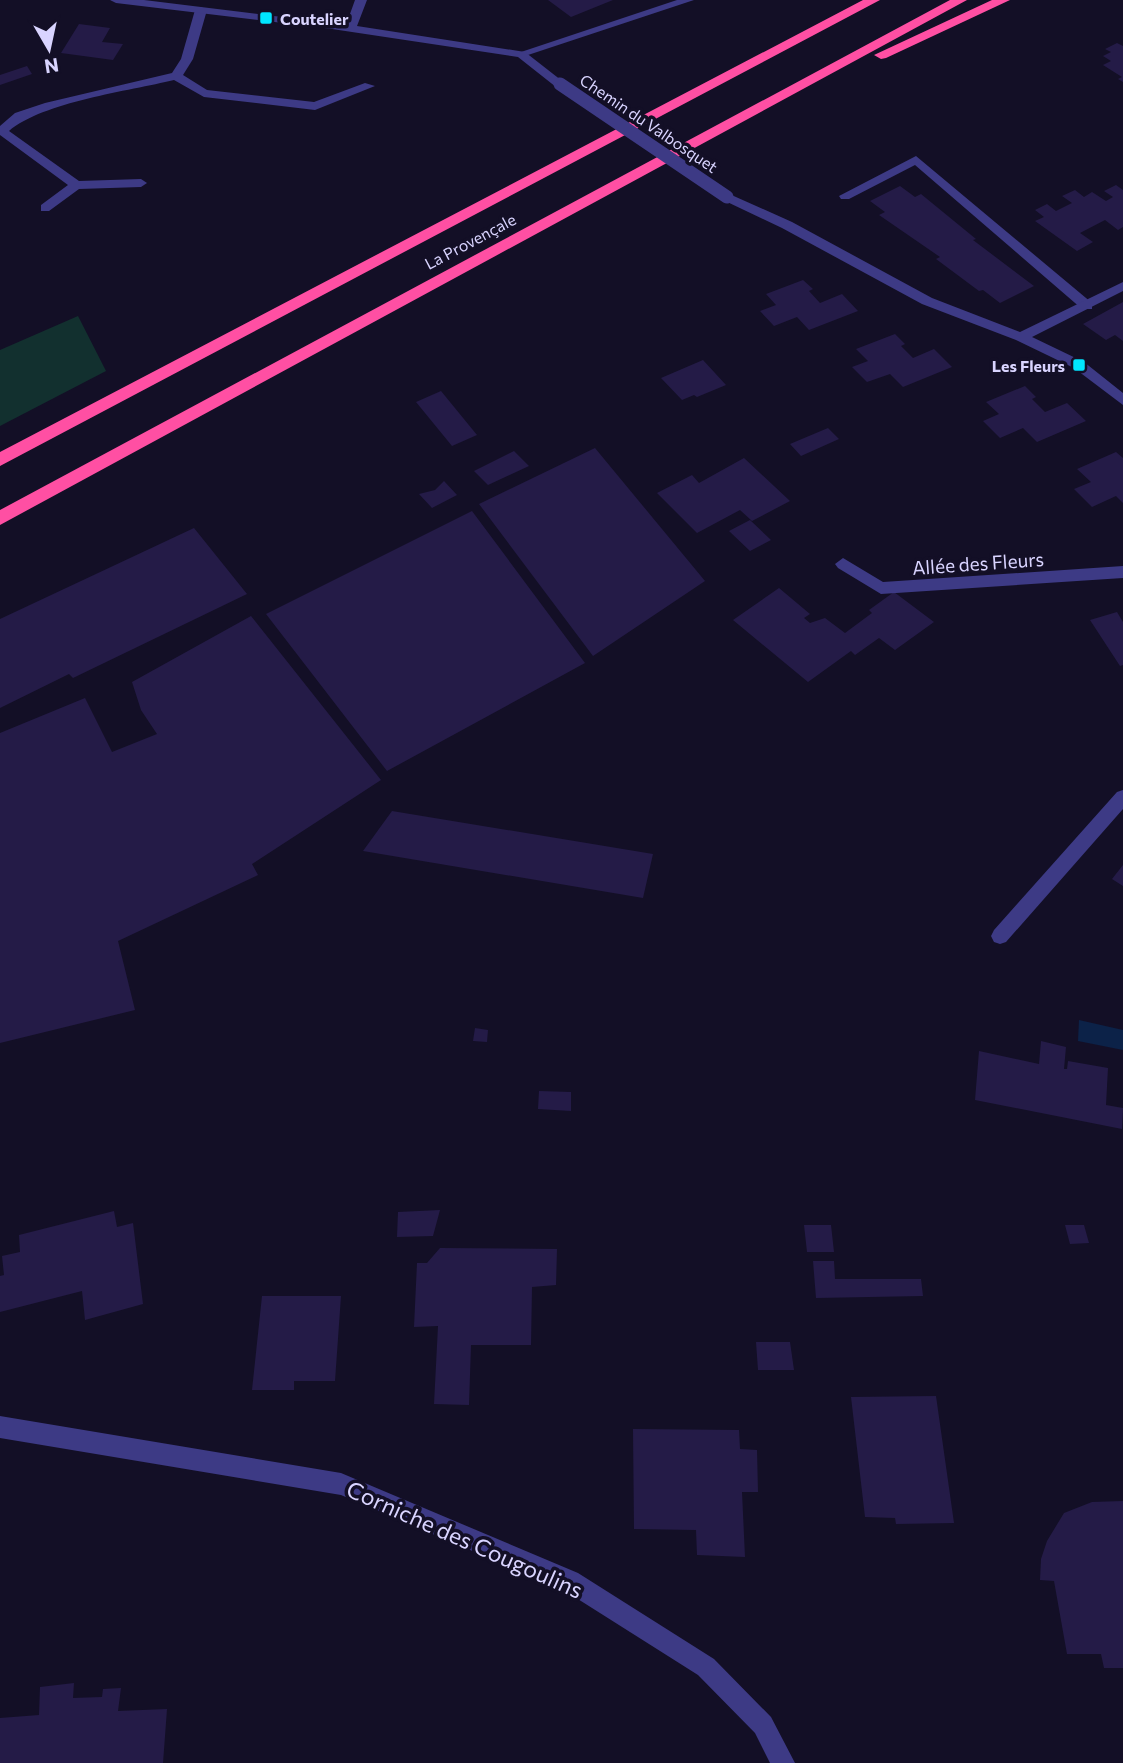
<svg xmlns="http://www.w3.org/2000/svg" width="1123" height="1763" font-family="Commissioner,sans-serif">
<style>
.green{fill:#12302f}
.water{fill:#0c2248}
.building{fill:#241b47}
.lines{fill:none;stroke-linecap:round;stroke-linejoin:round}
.service{fill:#3d3a85;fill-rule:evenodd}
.minor{fill:#3d3a85;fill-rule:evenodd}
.motorway{fill:#ff4fa3;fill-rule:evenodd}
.minor-bridge{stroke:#3d3a85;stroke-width:13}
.poi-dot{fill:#00e5ff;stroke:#130f26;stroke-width:2.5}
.labels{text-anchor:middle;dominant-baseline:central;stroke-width:7;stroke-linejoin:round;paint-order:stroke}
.far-poi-label{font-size:16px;font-weight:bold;fill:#d9d4ff;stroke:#130f26;text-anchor:start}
.far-street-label{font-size:16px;fill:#d9d4ff;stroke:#130f26}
.street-label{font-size:19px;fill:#d9d4ff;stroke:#130f26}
.near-street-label{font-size:23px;fill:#d9d4ff;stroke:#130f26}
</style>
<rect width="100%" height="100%" fill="#130f26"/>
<path class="green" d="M78,316L106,371L0,426V350Z"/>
<path class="water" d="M1079,1020L1123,1030V1050L1078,1041Z"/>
<path class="building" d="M548,0H613L571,17Z
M79,24L110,28L102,42L123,44L113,60L61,53Z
M1117,43L1123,46V82L1118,79L1122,77L1103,65L1111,61L1103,56L1111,52L1105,49Z
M27,66L32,74L0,85V75Z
M1116,185L1123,190V227L1118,230L1105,220L1080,233L1093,242L1077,251L1035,221L1044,217L1035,210L1047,204L1056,211L1072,203L1062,196L1075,190L1084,197L1092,192L1106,201L1113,197L1104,191Z
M900,186L915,197L921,194L976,239L973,240L1034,286L1000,303L983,290L979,291L936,259L940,257L879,215L885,212L870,201Z
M803,280L813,289L809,291L820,303L842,294L858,311L809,330L797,317L774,326L760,311L776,305L766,294Z
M1123,302V341L1115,335L1106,340L1083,324Z
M895,334L905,344L901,346L913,358L934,349L952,367L903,387L890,374L867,382L852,367L868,361L856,349Z
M703,360L726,385L697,397L694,395L682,400L661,378Z
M1025,386L1036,397L1032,399L1045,412L1067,403L1086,421L1037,442L1023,428L1000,438L983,421L999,414L986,402Z
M441,391L477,435L452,446L416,402Z
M828,428L839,439L801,456L790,444Z
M595,448L705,581L593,656L479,504Z
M514,451L529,466L488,485L474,471Z
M1116,452L1123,458V503L1116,496L1092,507L1074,489L1091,482L1077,469Z
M744,458L790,501L752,521L740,510L697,533L657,493L692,475L699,483Z
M444,481L457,495L432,508L419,494L435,490Z
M472,511L585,663L387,771L266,614Z
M750,520L771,540L750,551L729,531Z
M194,528L247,594L73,678L69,674L0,708V619Z
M779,588L810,614L804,618L810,623L825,618L845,633L872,613L869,610L894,592L934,622L895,650L879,638L855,655L851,651L808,682L733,620Z
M1117,612L1123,622V665L1120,666L1090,620Z
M251,616L381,780L252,864L258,875L118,941L135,1010L0,1043V733L85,698L112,752L157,734L141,710L132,682Z
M392,811L653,854L643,898L363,851Z
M1123,865V886L1112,879Z
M475,1028L488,1030L487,1042L473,1041Z
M1041,1041L1066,1047L1064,1069H1067L1068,1061L1108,1068L1106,1105L1123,1108L1122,1129L975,1100L979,1051L1039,1064Z
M539,1091L571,1092V1111L538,1109Z
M440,1210L433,1236L397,1237L398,1212Z
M114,1211L117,1227L133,1223L143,1304L85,1320L82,1291L0,1312V1276L4,1275L2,1256L20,1252L19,1235Z
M804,1225H831L834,1252H807Z
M1065,1225H1084L1089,1243L1070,1244Z
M440,1248L557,1249L556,1285L532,1287L531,1345H471L469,1405L434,1404L438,1326L414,1327L417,1263H427Z
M813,1261H834L835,1279H921L923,1296L816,1298Z
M262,1296H341L335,1381H294V1390H252Z
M756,1342H790L794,1370H758Z
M936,1396L954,1523L896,1524L895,1518L865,1517L851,1397Z
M633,1429L739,1430L740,1449L757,1450L758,1492H742L745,1557L697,1555L696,1530L634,1529Z
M1123,1501V1668H1104L1101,1654H1067L1054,1581L1040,1580L1041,1559L1047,1541L1064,1513L1092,1502Z
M74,1683L73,1698L102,1697L103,1689L121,1688L118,1711L167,1709L163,1763H0V1718L39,1715L40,1687Z"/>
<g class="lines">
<path class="service" d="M677,0H694L525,56L515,54Z
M201,7L207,10L193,59L183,75L207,90L314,102L365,83L375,86L315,110L204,97L174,80C129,91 43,102 9,131L79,181L141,179L147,183L141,187L79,189L49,211H41V205L68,185L0,135V126L15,113L45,103L172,73L181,59L195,10Z
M916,156L1092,303V309H1082L915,165L849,199H841L839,196Z
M1123,790V809L1006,942L1000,944L994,942L991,936L994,930L1117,792Z"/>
<path class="minor" d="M110,0H144L346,25L355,0H367L357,26L525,52L566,84L556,87L518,57L332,29L116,3Z
M727,193L792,222L932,298L1020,332L1123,282V291L1032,337L1084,362L1123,393V405L1074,368L1016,340L922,304L782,228L723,200V194Z
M843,558L883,582L1123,566V578L881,594L838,568L835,564Z
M0,1416L341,1473L578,1573L714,1659L771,1717L795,1763H770L755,1733L698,1675L562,1589L341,1495L0,1438Z"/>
<path class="motorway" d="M863,0H880L0,466V452Z
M950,0H967L0,525V510Z
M992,0H1010L886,58L881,59L874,55Z"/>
<path class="minor-bridge" d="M560,84L727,197"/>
</g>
<g class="poi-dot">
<rect x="259" y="11" width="14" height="14" rx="3.5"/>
<rect x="1072" y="358" width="14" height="14" rx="3.5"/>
</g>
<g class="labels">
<g class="far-poi-label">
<text x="280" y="18">Coutelier</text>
<text x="1065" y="365" text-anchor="end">Les Fleurs</text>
</g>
<g class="far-street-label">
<text transform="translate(649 123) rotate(34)">Chemin du Valbosquet</text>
<text transform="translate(470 241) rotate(-28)">La Provençale</text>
</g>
<g class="street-label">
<text transform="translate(978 563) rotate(-4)">Allée des Fleurs</text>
</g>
<g class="near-street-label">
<text transform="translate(465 1539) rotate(24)">Corniche des Cougoulins</text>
</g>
</g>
<g transform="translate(49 49) rotate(171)" stroke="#130f26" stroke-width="5" paint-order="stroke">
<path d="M0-5L12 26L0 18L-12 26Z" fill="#d9d4ff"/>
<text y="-10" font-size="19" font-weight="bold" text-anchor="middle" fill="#d9d4ff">N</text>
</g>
</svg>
